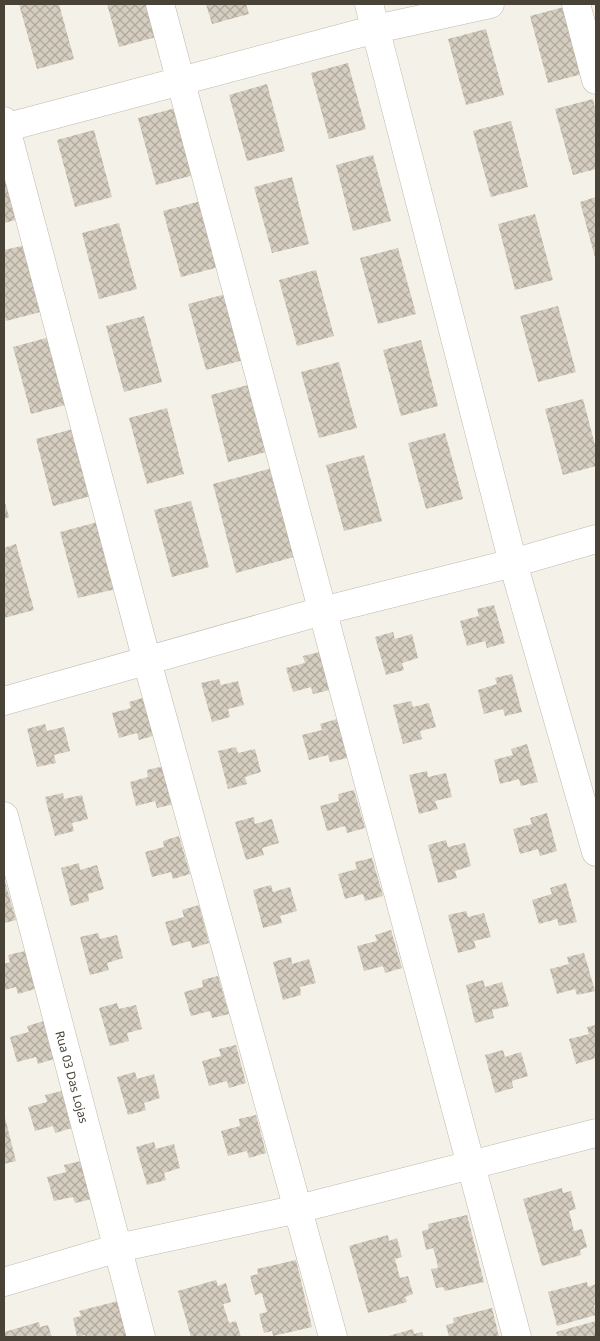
<svg xmlns="http://www.w3.org/2000/svg" width="600" height="1341" font-family="'Noto Sans',sans-serif">
<style>
.building{fill:url(#building-cross-hatch)}
.lines{fill:none;stroke-linecap:round;stroke-linejoin:round}
.street-casing{stroke:#bfb9ac;stroke-width:29}
.street{stroke:#fff;stroke-width:28}
.labels{text-anchor:middle;dominant-baseline:central;stroke-width:4;stroke-linejoin:round;paint-order:stroke}
.street-label{font-size:12px;fill:#484237;stroke:#fff}
</style>
<defs>
<pattern id="building-cross-hatch" width="8" height="8" patternUnits="userSpaceOnUse" patternTransform="scale(1.25)"><rect width="8" height="8" fill="#d5cdbf"/><path d="M0 0l8 8M0 8l8-8" fill="none" stroke="#afa89c"/></pattern>
</defs>
<rect width="100%" height="100%" fill="#f4f1e9"/>
<path class="building" d="M19,4H59L74,59L37,69Z
M107,4H147L156,37L119,47Z
M206,4H246L249,14L212,24Z
M568,6L586,73L548,83L530,16Z
M486,29L504,95L466,105L448,39Z
M348,63L366,129L329,139L311,73Z
M267,84L285,151L247,161L229,95Z
M593,99L596,113V169L573,175L555,109Z
M176,108L194,175L156,185L138,118Z
M511,121L528,187L491,197L473,131Z
M94,130L112,197L75,207L57,140Z
M373,155L391,221L353,231L336,165Z
M4,165L19,219L4,223Z
M292,177L309,244L272,253L254,187Z
M596,197V261L580,202Z
M201,201L219,267L181,277L163,211Z
M535,214L553,280L515,290L498,224Z
M119,223L137,289L99,299L82,233Z
M26,245L44,311L6,321L4,313V250Z
M398,248L416,314L378,324L360,258Z
M316,270L334,336L297,346L279,280Z
M226,294L244,360L206,370L188,304Z
M558,306L576,372L538,382L520,316Z
M144,316L162,382L124,392L106,326Z
M50,337L69,404L31,414L13,347Z
M421,340L438,406L401,416L383,350Z
M339,362L357,428L319,438L301,372Z
M248,385L266,452L228,462L211,395Z
M583,399L596,449V466L563,475L545,409Z
M167,408L184,474L147,484L129,418Z
M73,429L91,496L53,506L36,439Z
M445,433L463,499L426,509L408,443Z
M364,455L382,521L344,531L326,465Z
M276,467L301,555L236,573L213,484Z
M4,499L9,517L4,519Z
M191,501L209,567L172,577L154,510Z
M98,522L116,589L78,598L60,532Z
M16,544L34,610L4,618V548Z
M494,605L505,643L487,648L485,641L467,646L460,621L479,616L477,609Z
M393,632L395,639L412,634L418,658L402,663L404,670L386,675L375,637Z
M320,652L330,690L313,694L311,687L293,692L286,668L305,663L303,656Z
M512,674L522,712L505,716L503,709L484,714L478,690L497,684L495,678Z
M219,679L221,685L238,681L244,705L228,709L230,717L212,722L201,683Z
M146,697L156,735L139,740L137,733L119,738L112,713L131,708L129,702Z
M411,701L413,707L429,703L436,727L420,731L422,739L403,744L393,705Z
M337,719L347,758L330,762L328,755L309,760L302,735L322,730L320,724Z
M45,724L47,731L64,727L70,751L54,755L56,763L37,767L27,729Z
M527,744L538,782L521,786L519,779L500,784L494,760L513,755L511,749Z
M236,747L238,753L255,749L261,772L245,777L247,784L228,789L218,751Z
M164,766L174,804L157,808L155,801L136,806L130,782L148,777L147,770Z
M427,771L428,777L446,773L452,797L435,801L438,809L419,814L409,775Z
M354,790L365,828L347,833L345,826L327,831L320,806L339,801L338,794Z
M63,793L64,799L82,795L88,819L72,823L74,831L55,836L45,797Z
M547,813L557,851L540,856L538,849L520,854L513,829L532,824L530,818Z
M254,817L255,824L272,819L279,843L262,848L264,855L246,860L235,822Z
M179,836L190,874L173,879L171,872L152,877L145,852L164,847L163,841Z
M446,840L448,847L465,843L471,866L455,871L457,878L438,883L428,845Z
M372,858L383,896L365,901L363,894L345,899L338,874L357,869L355,862Z
M79,863L80,870L97,865L104,889L88,894L89,901L71,906L61,868Z
M4,882H5L16,920L4,923Z
M566,883L577,922L559,926L557,919L539,924L532,900L552,894L550,888Z
M271,885L273,892L290,887L297,911L280,916L282,923L263,928L253,890Z
M199,905L209,943L192,948L190,941L172,946L165,922L184,917L182,910Z
M466,911L468,917L484,913L491,937L474,941L476,948L458,953L448,915Z
M391,930L402,968L385,973L383,966L364,971L357,946L377,941L375,935Z
M98,933L100,939L117,935L123,958L107,963L109,970L90,975L80,937Z
M25,951L35,989L18,994L16,987L4,990V964L10,962L8,955Z
M584,953L595,991L577,995L575,989L557,994L550,969L569,964L567,957Z
M291,957L292,964L309,959L316,983L300,987L301,995L283,1000L273,962Z
M218,976L229,1014L212,1018L210,1011L191,1016L184,992L203,987L202,980Z
M483,980L485,987L502,982L509,1006L492,1010L494,1018L475,1023L466,985Z
M117,1003L119,1009L136,1005L142,1029L127,1033L129,1041L110,1046L99,1008Z
M44,1021L54,1059L38,1064L36,1057L17,1062L10,1037L29,1032L27,1026Z
M596,1025V1058L576,1064L569,1039L589,1034L587,1027Z
M236,1045L246,1083L229,1088L227,1081L209,1086L202,1061L221,1056L219,1049Z
M503,1050L505,1057L521,1052L528,1076L512,1081L513,1088L495,1093L485,1055Z
M135,1072L137,1079L154,1074L160,1098L144,1103L146,1110L128,1115L117,1077Z
M62,1091L72,1128L55,1133L53,1126L35,1131L28,1107L47,1102L45,1095Z
M4,1114L16,1161L4,1164Z
M256,1115L266,1153L249,1158L247,1151L228,1156L221,1131L240,1126L239,1119Z
M154,1142L156,1149L174,1144L180,1168L164,1173L166,1180L147,1185L136,1147Z
M81,1161L92,1199L75,1203L73,1197L54,1201L47,1177L66,1172L64,1165Z
M562,1188L563,1193L571,1191L576,1209L569,1211L574,1231L582,1229L587,1247L580,1250L581,1255L542,1266L523,1199Z
M467,1215L484,1282L445,1291L443,1287L436,1288L431,1269L438,1268L436,1258L433,1248L426,1250L422,1231L429,1229L428,1224Z
M388,1235L389,1241L397,1238L402,1257L395,1259L400,1278L408,1276L413,1294L405,1297L407,1302L368,1313L349,1246Z
M296,1260L312,1327L273,1336L272,1331L264,1333L259,1314L267,1312L264,1302L262,1293L255,1295L250,1276L258,1274L257,1269Z
M216,1280L218,1286L226,1283L231,1302L223,1304L229,1323L236,1321L241,1337H191L178,1291Z
M587,1282L588,1287L596,1284V1305H594L596,1315L557,1326L548,1292Z
M118,1301L127,1337H85V1335L77,1337L73,1318L81,1316L79,1311Z
M492,1308L499,1337H449L446,1325L454,1323L453,1318Z
M596,1321V1337H558L556,1332Z
M39,1322L40,1327L48,1325L52,1337H4V1332Z
M413,1329L414,1334L422,1332L424,1337H385Z"/>
<g class="lines">
<g class="street-casing">
<path id="street" d="M160,4L517,1337
M369,4L513,563L596,852
M576,4L596,80
M4,121L147,661L333,1337
M4,128L376,29L490,4
M4,701L322,611L513,563L596,539
M4,816L141,1337
M4,1282L118,1248L298,1209L596,1133"/>
</g>
<use href="#street" class="street"/>
</g>
<g class="labels">
<g class="street-label">
<text transform="translate(72 1077) rotate(75)">Rua 03 Das Lojas</text>
</g>
</g>
<rect width="600" height="1341" fill="none" stroke="#484237" stroke-width="10"/>
</svg>
